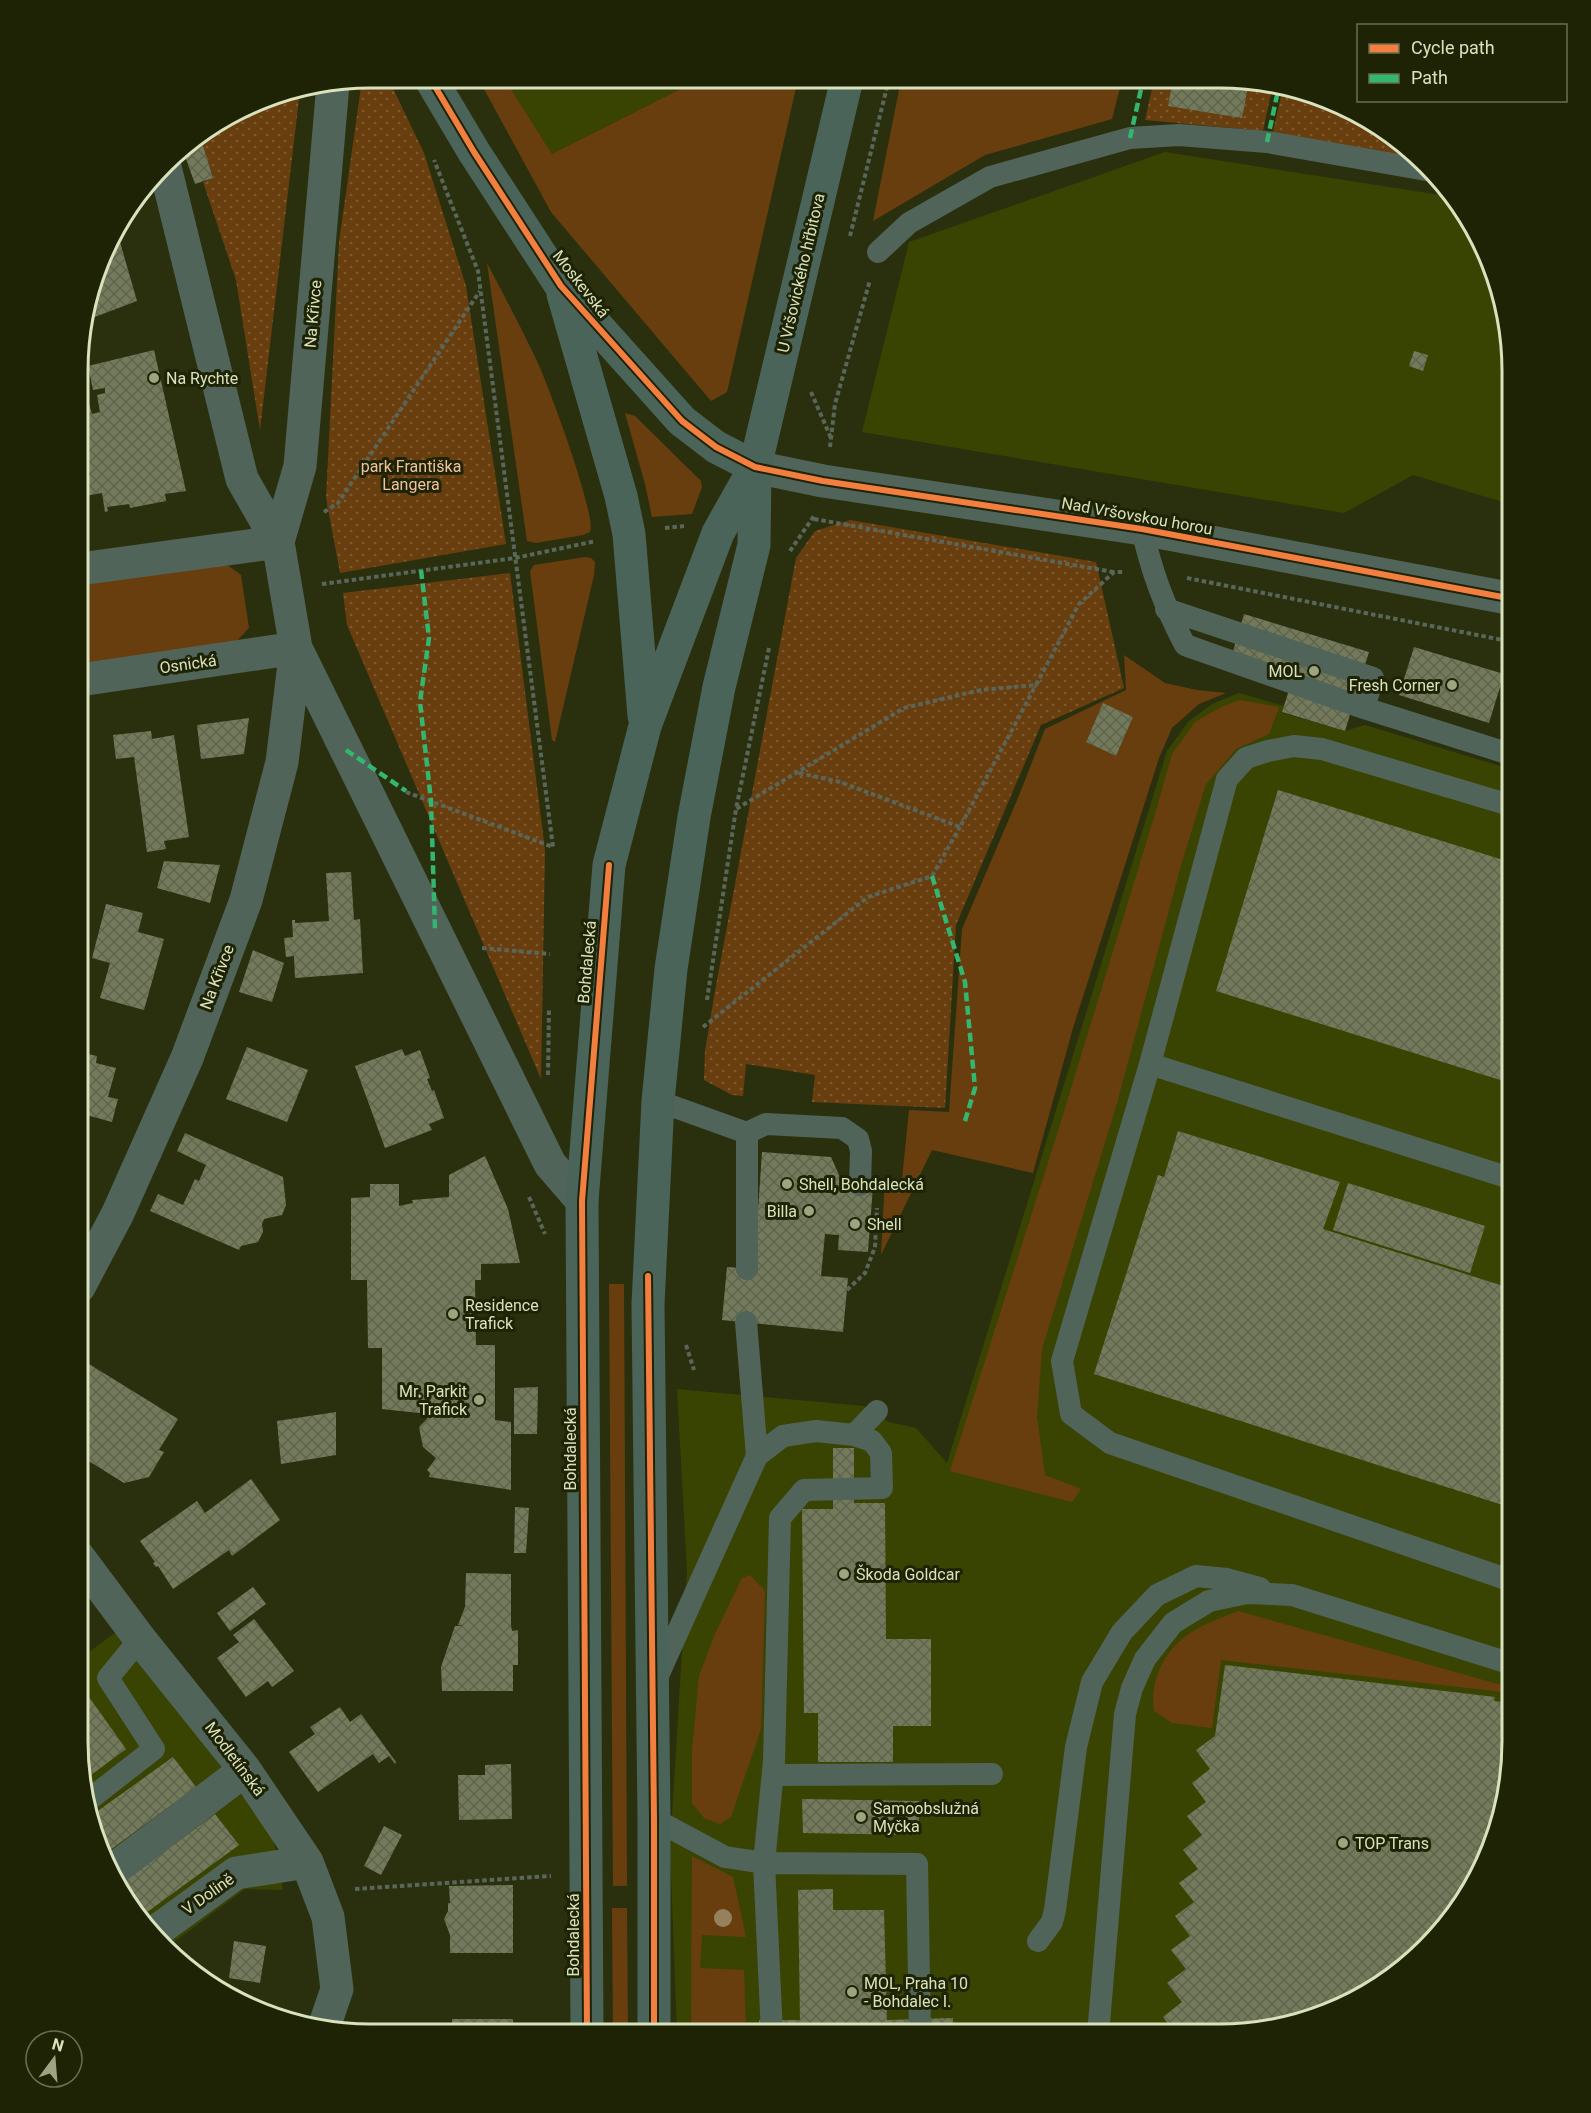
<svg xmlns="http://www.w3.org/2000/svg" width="1591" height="2113" font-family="Roboto,sans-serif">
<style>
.built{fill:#3a4402}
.grass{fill:#693e0f;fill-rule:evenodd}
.park{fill:url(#park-dots)}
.building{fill:url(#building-cross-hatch)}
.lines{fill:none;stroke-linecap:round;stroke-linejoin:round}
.path{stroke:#596659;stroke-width:4;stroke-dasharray:4.5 3;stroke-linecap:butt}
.lane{stroke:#50645a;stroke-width:22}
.street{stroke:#50645a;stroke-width:33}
.secondary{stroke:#4a645a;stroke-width:33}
.quiet{stroke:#33b770;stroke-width:4.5;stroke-dasharray:9 4.5;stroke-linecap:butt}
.cycleway-casing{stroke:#1d2304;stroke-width:10}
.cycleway{stroke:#f27e40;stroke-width:6}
.tree{fill:#97805d}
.poi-dot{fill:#9ca480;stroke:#1d2304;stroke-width:2}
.labels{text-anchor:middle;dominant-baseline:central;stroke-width:6;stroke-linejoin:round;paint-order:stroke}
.street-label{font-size:16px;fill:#d9e2bd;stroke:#1d2304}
.poi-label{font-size:16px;fill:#d9e2bd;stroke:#1d2304;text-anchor:start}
.park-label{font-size:16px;fill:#f0c19d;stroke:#1d2304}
.rim{fill:none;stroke:#d9e2bd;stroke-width:3}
</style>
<defs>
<pattern id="park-dots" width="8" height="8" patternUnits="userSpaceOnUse" patternTransform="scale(1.5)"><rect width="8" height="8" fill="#693e0f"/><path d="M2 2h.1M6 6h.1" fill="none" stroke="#7e5a30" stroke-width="1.8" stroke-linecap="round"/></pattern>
<pattern id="building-cross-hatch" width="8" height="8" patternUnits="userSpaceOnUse" patternTransform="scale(1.5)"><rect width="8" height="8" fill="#73795b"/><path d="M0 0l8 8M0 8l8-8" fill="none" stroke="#5f644d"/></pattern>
</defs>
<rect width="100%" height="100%" fill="#2a300e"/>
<path class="built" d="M504,78L700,79L552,154Z
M1165,152L1453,197L1483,241L1503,296L1513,371V505L1413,475L1344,513L862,432L909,242Z
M1239,693L1284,706L1282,713L1345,731L1365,725L1513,770L1512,1761L1498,1836L1464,1904L1413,1962L1350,2005L1295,2025L1220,2035L677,2033L670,1848L687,1571L677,1389L864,1406L889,1422L916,1428L947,1463L1167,751L1189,721L1212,704Z
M119,1630L273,1836L283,1890L245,1889L166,1948L151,1935L108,1872L88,1817L78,1742V1660Z"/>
<path class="grass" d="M478,78H504L552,154L700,79H798L727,392L711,401L551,212Z
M901,80H1122L1112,119L985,155L873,221Z
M487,263C504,295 521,328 537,361C548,384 597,516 590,532L583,535L536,543L527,541Z
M625,413L635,416L701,481L702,487L692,514L652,517L645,484Z
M585,557L591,558L595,562L594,575L555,742L552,740L530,571L534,565Z
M226,564L241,575L249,628L233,645L80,667V582Z
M1124,655L1165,683L1197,690L1226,693L1199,704L1172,728L1159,758L1073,1028L1033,1173L932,1150L881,1255L885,1178L902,1179L909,1110L949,1112L962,929L1018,798L1045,729L1126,690ZM1103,704L1133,717L1116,756L1086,742Z
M1240,700L1279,707L1269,734L1236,749L1206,784L1181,865L1117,1103L1042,1349L1037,1417L1045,1475L1081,1489L1072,1502L950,1471L1058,1131L1155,814L1172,754L1195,722L1221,707Z
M609,1284H624L627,1886H613Z
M750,1575L765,1591L761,1729L731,1817L720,1824L704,1818L692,1803V1751L699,1676L715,1634L742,1578Z
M1238,1611L1512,1688V1693L1221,1660L1212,1728L1172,1723L1154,1711C1150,1682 1162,1654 1186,1636C1200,1625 1222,1618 1238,1611Z
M692,1856L733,1877L746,1937L702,1935L700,1968L744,1970L746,2034H691Z
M612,1908H627L628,2033H613Z"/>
<path class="park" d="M371,78H388L424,153L466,286L506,544L340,573L326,498L339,242L362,80Z
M1154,80L1258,81L1273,84L1263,131L1145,120Z
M1283,87L1332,100L1383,128L1419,160L1272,136Z
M300,90L260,430L236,280L203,182L213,178L201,139L195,141L277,94Z
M850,520L1096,562L1124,688L1041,725L956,925L945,1108L812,1102L815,1075L746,1064L743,1096L732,1095L704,1080L705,1051L715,991L796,558L815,531Z
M510,573L545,850L541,1079L347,625L343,593Z"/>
<path class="building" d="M1173,80L1249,81L1242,118L1168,106Z
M201,139L213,178L195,184L182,148Z
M116,228L137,301L84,321L99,278Z
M154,350L186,491L165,494L166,501L130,508L129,504L107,507L108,511L105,512L102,493L80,497V476L90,475L80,424V372L92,414L100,412L97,395L105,393V388L93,390L88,366Z
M1414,351L1428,355L1423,371L1409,366Z
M1244,614L1369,652L1345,731L1282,712L1290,687L1228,668Z
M1414,647L1504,674L1489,723L1399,695Z
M1103,703L1133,717L1116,756L1086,742Z
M249,718L244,754L201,759L197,725Z
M151,731L152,739L174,735L189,837L164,841L166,849L147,852L134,757L116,759L113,735Z
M1278,790L1513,863V1084L1216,991Z
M164,861L220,865L210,903L157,888Z
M351,872L354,920L360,919L363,973L295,978L294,956L286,957L284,938L293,937L292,920H295V923L329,921L326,873Z
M106,904L143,913L138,932L164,939L144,1010L100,998L110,963L92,958Z
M253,950L284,963L272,1002L239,992Z
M247,1047L308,1070L287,1122L226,1099Z
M402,1049L405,1056L420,1050L430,1078L427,1079L432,1091L434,1090L444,1118L429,1124L432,1130L385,1148L355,1066Z
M79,1052L97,1056L96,1063L116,1068L108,1097L118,1099L112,1122L79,1113Z
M1178,1131L1340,1182L1323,1229L1513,1289L1512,1508L1094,1374L1158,1175L1164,1177Z
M185,1133L283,1177L286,1205L282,1215L264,1219L262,1224L263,1232L258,1242L241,1246L239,1250L150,1211L158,1194L183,1205L195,1179L199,1181L206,1165L177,1151Z
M762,1152L831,1157L843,1184L873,1186L868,1252L838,1250L839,1235L825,1234L821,1276L848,1278L843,1332L722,1320L727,1267L754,1269Z
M485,1156L508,1209L520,1263L481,1264V1280H475L476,1345H495V1420L511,1422V1490L429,1477L430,1473L427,1470L436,1458L423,1447L419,1427L427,1419L428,1414L382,1409V1348H368L367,1280H351V1198L370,1197V1184H399V1206L413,1203L412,1200L449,1197V1175Z
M1348,1183L1485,1226L1470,1273L1333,1230Z
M79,1202L88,1207L81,1221L79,1220Z
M89,1364L178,1419L159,1450L164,1452L149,1477L124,1483L79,1455V1414L82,1408L79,1405V1381Z
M538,1387L537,1434H514V1388Z
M336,1412V1455L281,1464L277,1421Z
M833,1448H854V1503H885L886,1639H931V1726H893V1762H818V1713H804L802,1509H833Z
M251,1479L280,1520L232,1556L229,1550L173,1589L158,1566L156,1567L153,1563L155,1562L140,1541L197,1501L205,1513Z
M515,1507L529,1508L526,1553H514Z
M466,1573L511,1574V1625L512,1631L518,1630V1665H513V1691H442L441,1667L455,1626H464L458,1625L465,1607Z
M253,1587L266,1604L230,1631L217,1613Z
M254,1619L294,1671L272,1687L268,1681L246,1697L217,1658L239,1642L233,1635Z
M1225,1665L1495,1697L1494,1701L1512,1703V1761L1498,1836L1464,1904L1413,1962L1350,2005L1295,2025L1220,2035H1177L1163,2017L1182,2002L1167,1983L1186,1969L1171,1950L1190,1936L1175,1916L1194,1902L1179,1883L1198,1869L1183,1850L1202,1835L1187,1816L1206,1802L1192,1783L1210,1769L1196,1750L1215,1736Z
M84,1690L126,1749L83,1781L78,1742V1695Z
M340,1707L350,1722L361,1714L396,1762L395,1764L389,1756L379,1763L373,1754L318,1792L289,1752L315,1734L310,1727Z
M173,1757L196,1787L102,1856L88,1818Z
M511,1764L512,1819L459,1820L458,1775H485V1765Z
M802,1799L919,1801V1835L803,1833Z
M215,1814L239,1845L139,1918L118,1886Z
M384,1826L402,1835L381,1875L364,1866Z
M513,1885V1953H450V1935L444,1919L448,1911V1903H450L449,1886Z
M833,1889V1910H884L887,2020L953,2018V2034H759V2020H800L798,1890Z
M234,1941L266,1946L260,1983L229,1978Z
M452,2019H513V2033H452Z"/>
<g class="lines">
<path class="path" d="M850,236L889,79
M811,392L831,438
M830,447L835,404L870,280
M324,512L338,503L480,291
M814,519L1113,572
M665,528L684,526
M790,551L814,516
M1187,578L1513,642
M322,584L515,558L596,541
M769,648L736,809L904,708L981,690L1036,685L1079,604L1114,572H1123
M799,773L840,782L960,827L1036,685
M406,792L553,847L478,271L434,160
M482,948L550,954
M707,1000L736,809
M703,1027L868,897L932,876L960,827
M548,1075L549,1009
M529,1197L545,1234
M847,1290L865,1273L875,1247L877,1208
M686,1345L694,1370
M355,1889L551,1876"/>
<path class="lane" d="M878,252L909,223L990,177L1130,138L1179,135L1267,142L1432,171
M1142,529C1152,573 1164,605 1185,645L1364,708L1513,755
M1166,609L1373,678L1364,708
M1150,1064L1062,1361L1071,1414L1110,1443L1512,1581
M658,1101L747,1133V1269
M747,1133L766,1124L842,1128L858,1139L861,1151L860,1185
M1513,1179L1150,1064L1227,779L1246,758L1268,751L1294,746L1322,749L1513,806
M854,1435L877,1411
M757,1456L783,1436L816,1431L854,1435L872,1441L881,1453L882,1488L804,1490L780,1518L774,1761L764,1863L917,1864L920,2034
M656,1680L757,1456L746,1322
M773,1775L992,1774
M86,1802L154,1749L108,1678L140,1639
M654,1819L725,1857L764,1863L772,2034
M1038,1941L1052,1922L1055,1910L1076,1747L1092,1682L1122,1632L1157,1595L1196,1576L1227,1579L1260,1588
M1098,2035L1125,1714L1132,1688L1145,1659L1173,1623L1209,1601L1247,1593L1292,1595L1512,1664"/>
<path class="street" d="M755,467L823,481L1142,529L1513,599
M278,542L300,466L333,84
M80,569L278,542
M80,680L296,648L550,1164L582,1201
M79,1287L118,1213L187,1058L246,900L282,762L296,648L278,542L242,479L165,167
M78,1556L140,1639L245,1770L307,1862L328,1917L337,1989L323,2030
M109,1873L245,1770
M151,1935L236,1873L307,1862"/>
<path class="secondary" d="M430,78L474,152L561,286L682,421L716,447L755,467
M563,294L621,496L629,534L644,716
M587,2033L582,1201L609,865L645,726L718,533L754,469
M654,2033V1819L648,1304L658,1101L671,969L694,817L719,687L754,545L755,467L847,79"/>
<path class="quiet" d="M1130,138L1143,80
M1267,142L1279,86
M421,570L429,638L420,702L431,801L435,930
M346,750L406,791
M932,876L965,982L975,1088L965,1121"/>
<g class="cycleway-casing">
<path id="cycleway" d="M430,78L474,152L561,286L682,421L716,447L755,467L823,481L1142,529L1513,599
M648,1276L654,1819V2033
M587,2033L582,1201L609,865"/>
</g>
<use href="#cycleway" class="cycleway"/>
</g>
<circle class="tree" cx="723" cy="1918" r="9"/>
<g class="poi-dot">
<circle cx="154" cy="378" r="6"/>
<circle cx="1314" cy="671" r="6"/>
<circle cx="1452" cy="685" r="6"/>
<circle cx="787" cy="1184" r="6"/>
<circle cx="809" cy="1211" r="6"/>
<circle cx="855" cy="1224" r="6"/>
<circle cx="453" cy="1314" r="6"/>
<circle cx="479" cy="1400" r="6"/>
<circle cx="844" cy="1574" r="6"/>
<circle cx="861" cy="1817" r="6"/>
<circle cx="1343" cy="1843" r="6"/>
<circle cx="852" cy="1992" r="6"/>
</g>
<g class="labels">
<g class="street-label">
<text transform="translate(801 273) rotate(-77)">U Vršovického hřbitova</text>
<text transform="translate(581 284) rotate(52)">Moskevská</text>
<text transform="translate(313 314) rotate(-85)">Na Křivce</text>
<text transform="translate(1137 516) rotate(10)">Nad Vršovskou horou</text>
<text transform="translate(188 664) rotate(-8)">Osnická</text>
<text transform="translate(587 962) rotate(-85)">Bohdalecká</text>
<text transform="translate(217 977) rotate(-69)">Na Křivce</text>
<text transform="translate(570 1449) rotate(-90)">Bohdalecká</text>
<text transform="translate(235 1759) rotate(53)">Modletínská</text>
<text transform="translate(208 1894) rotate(-35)">V Dolině</text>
<text transform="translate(573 1935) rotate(-90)">Bohdalecká</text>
</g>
<g class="poi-label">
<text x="166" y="378">Na Rychte</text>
<text x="1302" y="671" text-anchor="end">MOL</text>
<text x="1440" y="685" text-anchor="end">Fresh Corner</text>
<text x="799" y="1184">Shell, Bohdalecká</text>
<text x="797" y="1211" text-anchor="end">Billa</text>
<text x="867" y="1224">Shell</text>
<text x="465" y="1305">Residence<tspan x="465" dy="18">Trafick</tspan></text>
<text x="467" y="1391" text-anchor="end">Mr. Parkit<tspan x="467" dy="18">Trafick</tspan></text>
<text x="856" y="1574">Škoda Goldcar</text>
<text x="873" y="1808">Samoobslužná<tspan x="873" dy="18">Myčka</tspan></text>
<text x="1355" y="1843">TOP Trans</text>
<text x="864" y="1983">MOL, Praha 10<tspan x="864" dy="18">- Bohdalec I.</tspan></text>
</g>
<g class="park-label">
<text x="411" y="466">park Františka<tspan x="411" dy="18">Langera</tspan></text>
</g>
</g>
<path d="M0 0H1591V2113H0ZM371 88H1219A283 283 0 0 1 1502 371V1741A283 283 0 0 1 1219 2024H371A283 283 0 0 1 88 1741V371A283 283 0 0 1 371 88Z" fill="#1d2304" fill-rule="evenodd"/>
<path class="rim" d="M371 88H1219A283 283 0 0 1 1502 371V1741A283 283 0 0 1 1219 2024H371A283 283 0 0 1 88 1741V371A283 283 0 0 1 371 88Z"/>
<rect x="1357" y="24" width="210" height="78" fill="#1d2304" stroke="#686f4e" stroke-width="1.5"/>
<rect x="1369" y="44" width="30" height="9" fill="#f27e40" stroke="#686f4e" stroke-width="1.5"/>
<text x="1411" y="54" font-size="18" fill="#d9e2bd">Cycle path</text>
<rect x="1369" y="74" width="30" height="9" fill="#33b770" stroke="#686f4e" stroke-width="1.5"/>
<text x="1411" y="84" font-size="18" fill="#d9e2bd">Path</text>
<g transform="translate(54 2059) rotate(16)"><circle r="28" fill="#1d2304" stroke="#686f4e" stroke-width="1.5"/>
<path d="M0-4.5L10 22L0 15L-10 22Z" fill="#9ca480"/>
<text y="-9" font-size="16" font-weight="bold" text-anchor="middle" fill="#d9e2bd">N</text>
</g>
</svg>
